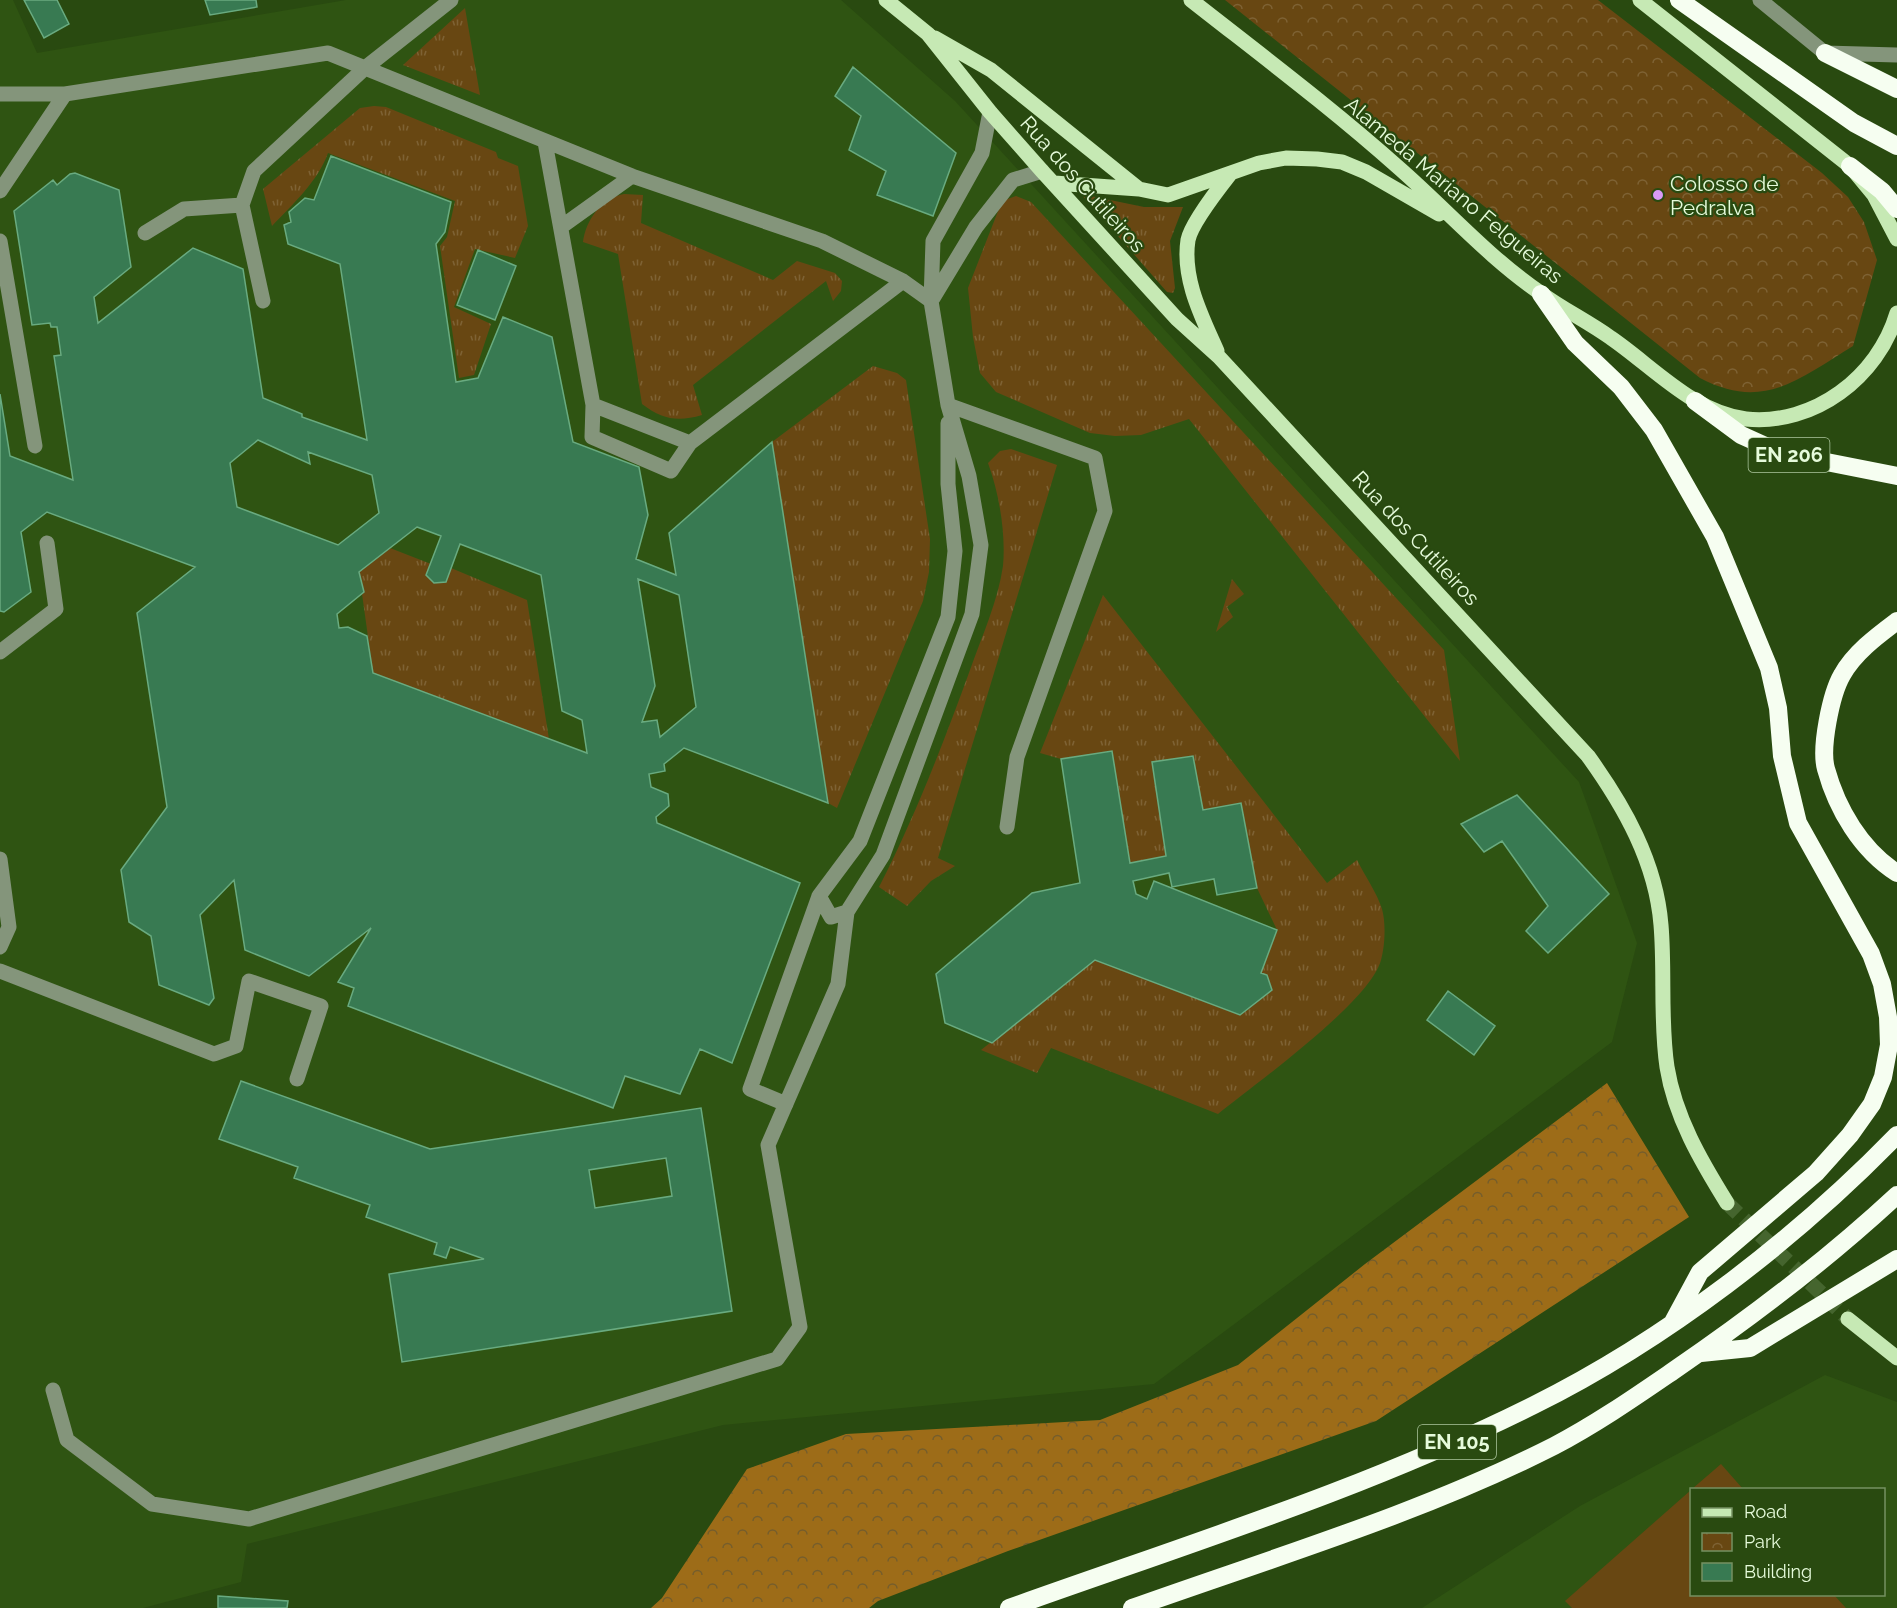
<svg xmlns="http://www.w3.org/2000/svg" width="1897" height="1608" font-family="Raleway,sans-serif">
<style>
.built{fill:#2f5412;fill-rule:evenodd}
.grass{fill:url(#grass-tufts)}
.forest{fill:url(#forest-crowns)}
.park{fill:url(#park-crowns)}
.garden{fill:#684712}
.building{fill:#387a52;stroke:#69ab80;stroke-width:1.5;fill-rule:evenodd}
.lines{fill:none;stroke-linecap:round;stroke-linejoin:round}
.major-tunnel{stroke:#45652e;stroke-width:15;stroke-dasharray:15 8;stroke-linecap:butt}
.minor{stroke:#84957b;stroke-width:15}
.major{stroke:#c6e9b4;stroke-width:15}
.highway{stroke:#f6fef1;stroke-width:18}
.poi-dot{fill:#d99af7;stroke:#294a10;stroke-width:2}
.labels{text-anchor:middle;dominant-baseline:central;stroke-width:4.5;stroke-linejoin:round;paint-order:stroke}
.shield{fill:#294a10;stroke:#adc69e;stroke-width:1.5}
.shield-label{font-size:20px;font-weight:bold;fill:#e6fbdb}
.poi-label{font-size:21px;fill:#e6fbdb;stroke:#294a10;text-anchor:start}
.street-label{font-size:21px;fill:#e6fbdb;stroke:#294a10}
</style>
<defs>
<pattern id="grass-tufts" width="24" height="20" patternUnits="userSpaceOnUse" patternTransform="scale(1.5)"><rect width="24" height="20" fill="#684712"/><path d="M3 7l-1-3M5 7V3M7 7l1-3M15 17l-1-3M17 17v-4M19 17l1-3" fill="none" stroke="#7e6234"/></pattern>
<pattern id="forest-crowns" width="20" height="18" patternUnits="userSpaceOnUse" patternTransform="scale(1.5)"><rect width="20" height="18" fill="#9d6c18"/><path d="M2 6a3 3 0 1 1 6 0M12 15a3 3 0 1 1 6 0" fill="none" stroke="#755d2b"/></pattern>
<pattern id="park-crowns" width="20" height="18" patternUnits="userSpaceOnUse" patternTransform="scale(1.5)"><rect width="20" height="18" fill="#684712"/><path d="M2 6a3 3 0 1 1 6 0M12 15a3 3 0 1 1 6 0" fill="none" stroke="#7e6234"/></pattern>
</defs>
<rect width="100%" height="100%" fill="#294a10"/>
<path class="built" d="M0,0H13L37,53L346,0H841L955,101L1579,782L1637,943L1612,1042L1154,1384L723,1425L247,1544L241,1582L143,1608H0Z
M1825,1375L1897,1402V1608H1422L1580,1506ZM1692,1490H1884V1594H1692Z"/>
<path class="grass" d="M465,8L480,95L403,65Z
M374,106L386,107L496,152L498,158L518,166L528,226L515,258L475,249L454,307L491,324L474,375L459,378L440,246L447,237L455,201L328,153C318,181 293,204 272,226L263,189L360,108Z
M624,194L643,195L641,223L773,280L797,261L835,273L842,281L841,291L833,301L826,281L693,385L702,415C678,422 663,420 642,404L618,254L583,242C586,220 601,198 624,194Z
M1081,194L1144,207H1183L1170,241L1175,288L1173,293L1167,292Z
M1016,196L1031,202L1444,650L1460,761L1189,419L1141,435L1115,436L1090,433L996,392L980,373L973,337L968,288L1002,201Z
M873,366L897,373L906,380L930,539L929,572L923,601L837,808L828,803L772,442Z
M1011,449L1057,465L938,858L955,866L931,881L907,906L879,887C915,817 943,744 970,670C982,636 998,601 1003,566C1006,533 999,493 988,463L1000,451Z
M390,548L431,564L451,568L527,600L549,739L373,673L359,572Z
M1232,579L1244,594L1227,607L1233,617L1216,632Z
M1103,595L1327,883L1357,860C1365,876 1377,893 1382,909C1386,923 1385,946 1381,960C1370,1002 1255,1084 1218,1114L1051,1048L1037,1073L981,1050L1095,960L1240,1015L1272,990L1267,975L1261,973L1277,930L1257,888L1241,804L1203,810L1193,756L1152,762L1166,856L1130,863L1112,751L1061,759L1040,753Z"/>
<path class="forest" d="M1607,1083L1689,1217L1376,1421L1008,1551L878,1601L869,1608H651L662,1598L747,1469L846,1434L1100,1420L1238,1365L1365,1264Z"/>
<path class="park" d="M1225,0H1598L1822,173L1848,197L1864,222L1877,260L1853,346C1800,378 1764,412 1700,378Z"/>
<path class="garden" d="M1721,1464L1743,1489H1692Z
M1691,1490L1692,1594L1834,1595L1846,1608H1572L1565,1601Z"/>
<path class="building" d="M24,0H57L69,24L44,38Z
M205,0H256L257,7L210,15Z
M853,67L956,153L933,216L877,195L886,171L849,150L861,116L835,96Z
M331,156L451,202L445,232L436,244L456,382L478,378L503,317L552,337L573,442L639,467L648,515L636,559L676,575L669,533L772,442L828,803L684,748L664,764L665,771L649,774L651,787L668,794L669,806L656,817L657,823L800,883L732,1063L700,1049L680,1094L625,1076L613,1108L348,1006L354,988L338,982L371,928L309,976L245,950L234,880L200,915L214,998L209,1005L159,985L151,936L129,922L121,870L167,807L137,613L195,567L47,512L21,532L31,592L4,612L0,611V394L10,456L73,480L54,356L61,355L57,327H51L50,323L32,325L14,211L53,180L57,185L70,174L75,173L119,190L131,267L94,297L98,323L193,248L243,269L263,398L302,414V417L367,440L340,264L288,244L284,225L291,222L289,212L305,198L314,200ZM258,440L310,464L308,452L372,475L379,513L338,545L237,507L230,463ZM417,527L441,536L426,575L434,583L446,582L460,544L541,575L562,711L582,720L587,753L373,673L367,636L348,627L339,628L337,614L364,592L359,572ZM638,579L679,595L696,707L660,737L657,720L642,722L655,686Z
M478,250L516,266L495,320L457,305Z
M1112,751L1130,863L1166,856L1152,762L1193,756L1203,810L1241,803L1257,888L1217,895L1214,879L1172,887L1169,873L1133,881L1136,894L1147,899L1154,881L1277,930L1261,973L1267,975L1272,990L1240,1015L1095,960L992,1043L945,1023L936,974L1032,893L1080,883L1061,759Z
M1517,795L1609,894L1548,953L1526,931L1548,906L1502,841L1484,852L1461,824Z
M1448,991L1495,1026L1474,1055L1427,1020Z
M241,1081L430,1149L701,1108L732,1311L402,1362L389,1274L484,1259L450,1247L446,1258L434,1254L437,1243L366,1217L370,1205L294,1178L298,1167L219,1139ZM666,1158L672,1196L595,1208L589,1170Z
M218,1596L288,1601L287,1608H218Z"/>
<g class="lines">
<path class="major-tunnel" d="M1727,1203L1848,1319"/>
<path class="minor" d="M1760,0L1825,53L1897,55
M0,94H65L328,53L632,176L822,241L903,281L931,301
M545,142L593,405L592,437L671,471L690,443L903,281
M0,191L65,94
M561,227L632,176
M145,233L184,209L242,205
M0,241L35,446
M933,298L976,227L1013,180L1042,171
M263,301L242,205L254,171L365,68L451,0
M593,405L690,443
M948,405L1095,458L1105,511L1017,757L1007,827
M0,652L56,609L47,543
M0,859L9,927L0,947
M847,912L831,917L819,896L860,841L948,617L955,551L948,484V423
M0,971L214,1054L236,1046L249,981L321,1006L297,1079
M786,1104L750,1089L819,896
M53,1390L67,1440L152,1504L249,1519L777,1359L800,1327L768,1145L838,984L847,912L883,855L972,614L981,545L969,476L948,405L931,301L933,241L982,153L990,112"/>
<path class="major" d="M886,0L928,34L990,112L1042,171L1177,319L1219,357L1588,756C1624,806 1656,862 1661,925C1665,972 1660,1021 1667,1067C1675,1117 1701,1161 1727,1203
M1191,0C1261,55 1333,109 1399,168C1447,210 1489,258 1542,294C1564,310 1589,322 1611,338C1652,366 1694,413 1746,419C1814,426 1878,377 1897,313
M1640,0L1850,166L1874,195L1897,239
M935,38L991,70L1139,189
M1054,183L1139,189L1168,195L1259,163L1286,158L1317,159L1342,162L1366,172L1439,214
M1217,351C1202,317 1182,279 1188,240C1191,224 1219,188 1230,174
M1848,1319L1897,1358"/>
<path class="highway" d="M1679,0L1854,123L1897,146
M1825,53L1897,89
M1850,166L1882,191L1897,209
M1541,294L1575,343L1621,387L1654,430L1715,537L1769,668L1778,708L1782,756L1798,823L1871,954L1882,984L1888,1017L1889,1045L1883,1077L1872,1104L1850,1135L1816,1173L1700,1272L1673,1322
M1695,401L1741,435L1781,453L1897,476
M1897,621C1877,636 1854,653 1842,675C1831,694 1820,748 1826,769C1837,809 1861,850 1897,873
M1701,1353L1750,1348L1897,1259
M1009,1608C1185,1545 1366,1489 1534,1405C1665,1340 1795,1240 1897,1135
M1132,1608C1272,1558 1422,1513 1554,1446C1596,1424 1635,1397 1673,1371C1752,1317 1827,1260 1897,1195"/>
</g>
<circle class="poi-dot" cx="1658" cy="195" r="6"/>
<g class="labels">
<g class="shield">
<rect x="1748.5" y="438" width="81" height="34" rx="4.5"/>
<rect x="1418" y="1425" width="78" height="34" rx="4.5"/>
</g>
<g class="shield-label">
<text x="1789" y="455">EN 206</text>
<text x="1457" y="1442">EN 105</text>
</g>
<g class="poi-label">
<text x="1670" y="183">Colosso de<tspan x="1670" dy="24">Pedralva</tspan></text>
</g>
<g class="street-label">
<text transform="translate(1083 184) rotate(48)">Rua dos Cutileiros</text>
<text transform="translate(1454 190) rotate(40)">Alameda Mariano Felgueiras</text>
<text transform="translate(1416 538) rotate(47)">Rua dos Cutileiros</text>
</g>
</g>
<rect x="1690" y="1488" width="195" height="108" fill="#294a10" stroke="#759161" stroke-width="1.5"/>
<rect x="1702" y="1508" width="30" height="9" fill="#c6e9b4" stroke="#759161" stroke-width="1.5"/>
<text x="1744" y="1518" font-size="18" fill="#e6fbdb">Road</text>
<rect x="1702" y="1533" width="30" height="18" fill="url(#park-crowns)" stroke="#759161" stroke-width="1.5"/>
<text x="1744" y="1548" font-size="18" fill="#e6fbdb">Park</text>
<rect x="1702" y="1563" width="30" height="18" fill="#387a52" stroke="#759161" stroke-width="1.5"/>
<text x="1744" y="1578" font-size="18" fill="#e6fbdb">Building</text>
</svg>
